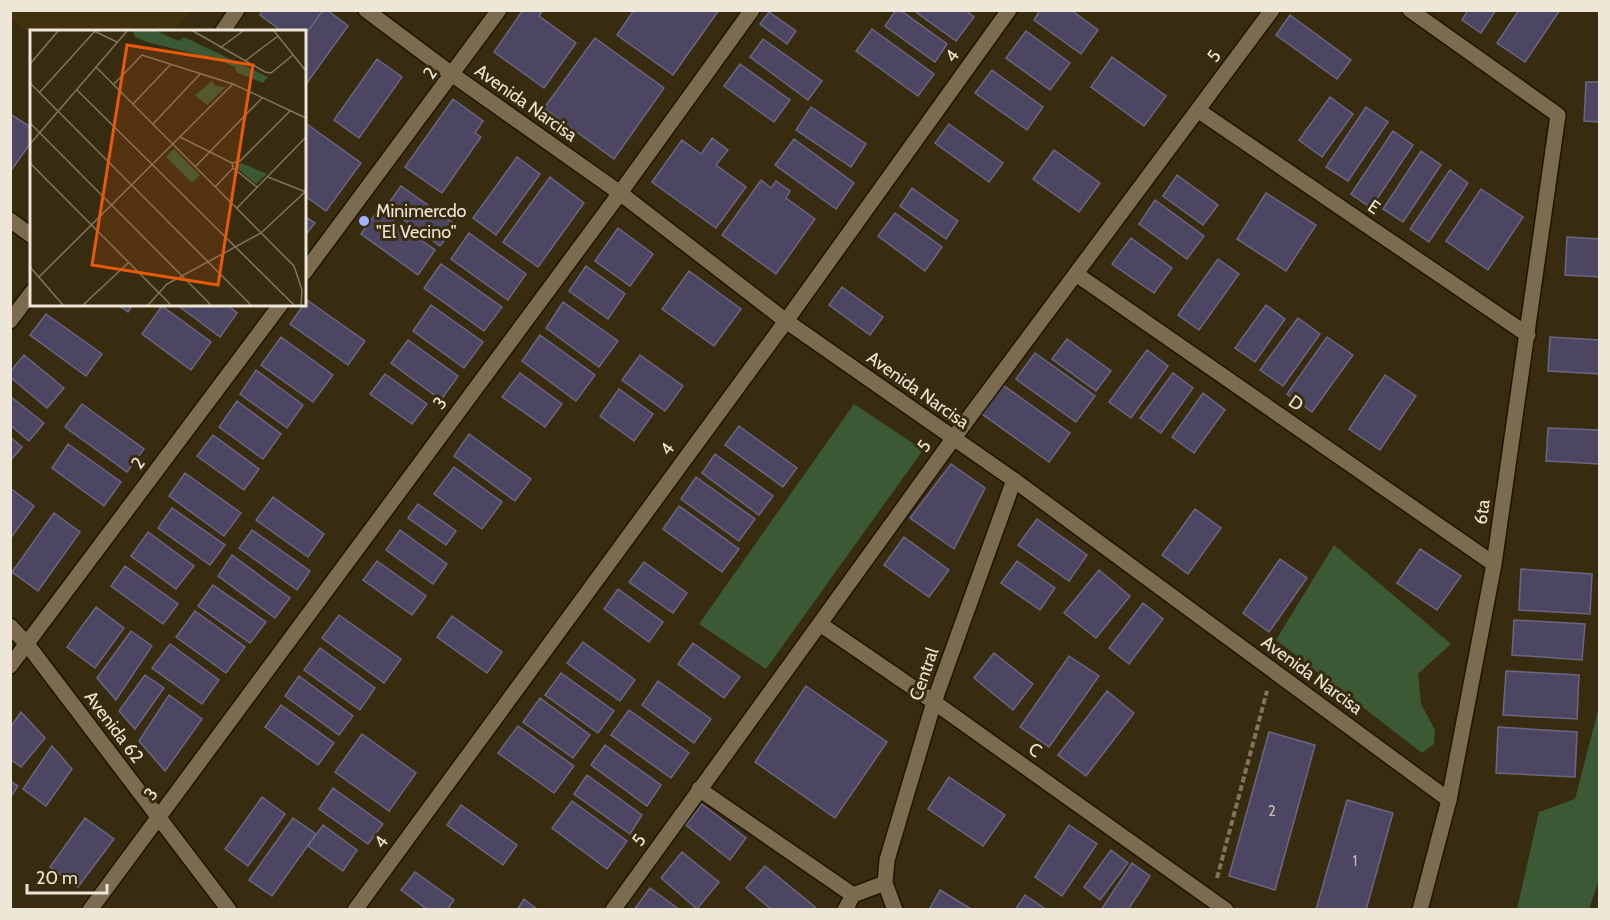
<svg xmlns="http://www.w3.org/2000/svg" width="1610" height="920" font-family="Cabin,sans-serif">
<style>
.built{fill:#41310e}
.green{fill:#3a5934}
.building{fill:#4c4662;stroke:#6b6683;stroke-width:1.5}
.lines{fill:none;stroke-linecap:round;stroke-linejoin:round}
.street-casing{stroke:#1f1400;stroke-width:18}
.secondary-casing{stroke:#1f1400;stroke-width:18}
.path{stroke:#80765e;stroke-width:4;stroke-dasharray:6 3;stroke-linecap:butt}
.street{stroke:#7b6c50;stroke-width:15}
.secondary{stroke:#7b6c50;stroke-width:15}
.poi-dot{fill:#a0b3fd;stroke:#382c10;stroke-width:2}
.labels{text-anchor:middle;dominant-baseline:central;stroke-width:6;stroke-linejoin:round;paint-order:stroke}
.number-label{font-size:15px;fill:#c6beb9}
.street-label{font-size:18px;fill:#eee6d6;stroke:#382c10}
.poi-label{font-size:18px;fill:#eee6d6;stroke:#382c10;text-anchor:start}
.inset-road{fill:none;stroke:#81765f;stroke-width:1.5}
.view{fill:#e8590c;fill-opacity:0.15;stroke:#e8590c;stroke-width:3}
.inset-edge{fill:none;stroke:#eee6d6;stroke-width:3}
</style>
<rect width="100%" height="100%" fill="#382c10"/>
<path class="built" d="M10,11L11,10L190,11L174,31L32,32L31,34L11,19Z"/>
<path class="green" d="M854,404L923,450L766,669L699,624Z
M1334,545L1451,644L1418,674L1421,704L1435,730L1434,744L1422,753L1276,640Z
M1599,707V880L1589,909H1517L1539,812L1575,799Z"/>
<path class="building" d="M263,10H323L304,37V32H283L260,15Z
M323,10H327L348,26L304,87V37Z
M523,10H543L539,16L576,43L544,88L494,52Z
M634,10H719L673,75L617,35Z
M896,10H900L947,44L935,62L885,26Z
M913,10H965L974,17L956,41Z
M1040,10H1071L1098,30L1081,54L1034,20Z
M1468,10H1496L1481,33L1462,20Z
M1519,10H1560L1525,62L1497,43Z
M769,12L796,31L787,44L760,24Z
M1290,15L1351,60L1337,79L1276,35Z
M872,29L934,74L918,96L856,51Z
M1026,31L1070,63L1050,90L1006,58Z
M595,38L664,88L614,159L544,108Z
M763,39L822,81L808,100L750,57Z
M1112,57L1166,96L1144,126L1091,87Z
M377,59L402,77L359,138L334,120Z
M740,64L790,100L774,122L724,86Z
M992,70L1043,107L1027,130L975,93Z
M1586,82H1600V122L1584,121Z
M1330,97L1353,114L1322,157L1299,140Z
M453,99L483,121L475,133L481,137L442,193L405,167Z
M811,107L866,144L851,167L796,130Z
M1366,107L1388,122L1348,181L1326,167Z
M10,114L32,128V141L10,172Z
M304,122L361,163L326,211L304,195Z
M949,124L1003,163L989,182L935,143Z
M1393,131L1413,145L1371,208L1351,194Z
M712,138L728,150L716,165L746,187L716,228L652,182L682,140L701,154Z
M794,139L854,183L836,209L775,165Z
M1054,150L1100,183L1079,212L1033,179Z
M1421,151L1441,165L1403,222L1383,209Z
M517,157L540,174L496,235L473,218Z
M1450,170L1468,183L1429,242L1410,229Z
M1177,175L1218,205L1203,225L1163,196Z
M550,177L584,203L538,267L503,242Z
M761,180L771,188L776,181L790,191L786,198L815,219L776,274L722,235Z
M401,186L456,225L440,246L386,207Z
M912,188L958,221L946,239L900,206Z
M1481,189L1523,217L1488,270L1446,241Z
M1266,193L1316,225L1286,271L1237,239Z
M1155,200L1204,236L1187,259L1139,224Z
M378,210L435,250L418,275L361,234Z
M895,213L942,247L925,271L878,236Z
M304,216L315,223L304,237Z
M618,228L653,254L630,286L595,261Z
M469,233L526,274L508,300L451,259Z
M1567,237L1600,239V277L1565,275Z
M1131,238L1172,268L1154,293L1112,264Z
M1218,259L1239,274L1199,330L1178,315Z
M441,264L502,307L484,331L424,288Z
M586,266L625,294L608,319L569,291Z
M689,271L741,309L714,346L662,309Z
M842,287L883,317L870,335L829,305Z
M307,300L365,341L348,365L290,324Z
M563,302L618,341L599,367L546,328Z
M117,304H133L128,312Z
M176,304H226L237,313L220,337Z
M431,305L483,342L464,368L413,331Z
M1266,305L1285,319L1255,362L1235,348Z
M162,306L211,342L191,370L142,334Z
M46,314L102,354L86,376L30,335Z
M1298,318L1320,334L1283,386L1260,370Z
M540,335L595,375L576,401L522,361Z
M281,337L333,375L313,402L261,365Z
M1327,337L1353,355L1312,412L1287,394Z
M1550,337L1600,340V374L1548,371Z
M1067,339L1111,371L1096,391L1052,359Z
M408,340L458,376L441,400L391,363Z
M1147,350L1168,366L1131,418L1109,402Z
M1035,353L1095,396L1076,422L1016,379Z
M24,355L64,388L47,408L10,377V372Z
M640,355L683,386L665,411L622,380Z
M256,370L303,405L287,428L240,394Z
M520,373L562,404L545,427L502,397Z
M1173,373L1193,388L1161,433L1140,418Z
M385,374L427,404L412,424L370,394Z
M1385,375L1416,396L1380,450L1349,429Z
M1003,385L1070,433L1049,462L982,414Z
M619,389L653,414L634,441L600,416Z
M1203,393L1225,410L1194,453L1172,437Z
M10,396L44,423L29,441L10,425Z
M237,401L281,434L263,459L219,427Z
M82,404L144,449L127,472L65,427Z
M739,426L797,468L783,487L725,445Z
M1548,428L1600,430V464L1546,461Z
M469,434L531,479L515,501L454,456Z
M213,435L259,469L244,490L197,456Z
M10,437L22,447L10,461Z
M68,444L121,482L104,506L52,468Z
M715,454L773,496L759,515L702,473Z
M951,464L985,488L954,549L910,518Z
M454,467L502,502L482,529L434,494Z
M185,473L241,513L224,536L169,496Z
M696,477L755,519L739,541L681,499Z
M10,488L34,506L10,539Z
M273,497L324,534L308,557L256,520Z
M418,504L456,531L446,545L408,518Z
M679,506L739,549L722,572L663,529Z
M172,508L225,545L210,565L158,528Z
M1195,509L1221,528L1188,574L1162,555Z
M54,513L80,532L38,591L12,572Z
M1037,519L1087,555L1069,581L1018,545Z
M252,530L310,571L297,590L239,548Z
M400,530L447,564L433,584L386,550Z
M148,532L194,566L176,589L131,556Z
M904,537L949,570L929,597L884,565Z
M1420,549L1461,576L1437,610L1397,583Z
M232,555L290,598L275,618L218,576Z
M1280,559L1307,578L1269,632L1243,613Z
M377,561L426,596L412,615L363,580Z
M1017,561L1055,588L1040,610L1001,583Z
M644,562L687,593L673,613L629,582Z
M125,566L178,604L163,624L111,586Z
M1521,569L1592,574L1590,614L1519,610Z
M1099,570L1130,596L1096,638L1064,613Z
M213,585L266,622L250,643L198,606Z
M618,589L663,622L649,642L604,609Z
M1143,603L1163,619L1129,664L1109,648Z
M96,607L124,628L95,668L67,647Z
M195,611L245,647L226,673L176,637Z
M339,615L401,659L384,683L322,638Z
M452,616L502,652L487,673L437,637Z
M1514,620L1585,624L1582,660L1512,655Z
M131,631L152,646L116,700L97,678Z
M583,642L635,680L620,701L567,663Z
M693,643L740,677L724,698L678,664Z
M170,644L219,680L202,704L152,668Z
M320,648L375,688L360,710L304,670Z
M994,653L1033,684L1013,710L974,678Z
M1069,656L1099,676L1049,747L1020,727Z
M1506,671L1579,675L1577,719L1503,715Z
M561,673L614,711L598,733L545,695Z
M145,675L164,688L135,729L119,711Z
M299,676L353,716L339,735L285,696Z
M658,681L711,719L694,743L642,705Z
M806,686L887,742L835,818L755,762Z
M1107,691L1134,713L1086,776L1058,755Z
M169,695L202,719L165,771L139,741Z
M540,698L590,735L573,758L523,722Z
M281,705L334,743L318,765L265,727Z
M629,710L689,753L671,778L611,735Z
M21,712L45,738L21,767L10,759V728Z
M518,726L574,766L554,793L498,753Z
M1498,727L1577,732L1575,777L1496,773Z
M1269,732L1315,745L1275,890L1229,876Z
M362,734L416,773L389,811L335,772Z
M605,745L661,785L647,806L591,765Z
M52,746L72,769L46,806L23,789Z
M587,775L642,815L630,834L574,794Z
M949,777L1005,815L983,846L928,809Z
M10,781L18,786L10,798Z
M333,788L383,824L368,844L319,809Z
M262,797L285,814L248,866L225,849Z
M1347,800L1393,813L1366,910H1316Z
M572,801L627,841L607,869L552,828Z
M702,804L746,838L730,860L686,825Z
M461,805L517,845L503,865L447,825Z
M85,818L114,839L78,887L50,867Z
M293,818L316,834L272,896L249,880Z
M323,825L357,850L343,871L308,846Z
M1069,825L1097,844L1062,896L1035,877Z
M1111,850L1128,863L1100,900L1084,887Z
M682,852L719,882L697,909L661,878Z
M1132,863L1150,876L1128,910H1101Z
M765,866L815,907L813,910H772L746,888Z
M415,872L454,900L447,910H428L401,890Z
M650,888L680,910H634Z
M940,890L973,910H929Z
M1025,895L1044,908L1043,910H1015Z
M524,899L538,910H517Z"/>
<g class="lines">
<g class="street-casing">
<path id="street" d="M1410,10L1558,115L1494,564L1449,800
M222,32L237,10
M1199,111L1528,335
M10,220L32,236
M304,273L499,10
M1076,274L1494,564
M10,321L32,292
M820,624L934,702L1226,910
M10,626L27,644L229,910
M10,666L281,304
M699,789L853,895L885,883L895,910
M885,883L887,860L934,702L1014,480
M90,910L620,193L752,10
M355,910L786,321L1009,10
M613,910L953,439L1272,10
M845,910L853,895"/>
</g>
<g class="secondary-casing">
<path id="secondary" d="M366,10L453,75L620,193L786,321L1014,480L1449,800L1420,910"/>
</g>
<path class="path" d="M1217,878L1267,691"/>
<use href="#street" class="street"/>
<use href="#secondary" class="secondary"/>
</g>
<circle class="poi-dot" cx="364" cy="221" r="6"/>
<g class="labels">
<g class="number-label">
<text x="1272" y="811">2</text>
<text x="1355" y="861">1</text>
</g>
<g class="street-label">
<text transform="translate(952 56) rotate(-54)">4</text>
<text transform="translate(1214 56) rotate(-54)">5</text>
<text transform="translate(430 73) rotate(-53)">2</text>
<text transform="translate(526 103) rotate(35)">Avenida Narcisa</text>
<text transform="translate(1374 207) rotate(34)">E</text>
<text transform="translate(918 390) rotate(35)">Avenida Narcisa</text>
<text transform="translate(440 403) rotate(-53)">3</text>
<text transform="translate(1296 403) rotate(35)">D</text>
<text transform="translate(924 446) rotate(-54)">5</text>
<text transform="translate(667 449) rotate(-54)">4</text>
<text transform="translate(138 463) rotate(-53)">2</text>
<text transform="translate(1482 512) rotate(-82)">6ta</text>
<text transform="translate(924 674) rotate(-71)">Central</text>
<text transform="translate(1312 675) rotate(36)">Avenida Narcisa</text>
<text transform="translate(114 727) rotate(53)">Avenida 62</text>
<text transform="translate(1035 750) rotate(35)">C</text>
<text transform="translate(151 794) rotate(-53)">3</text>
<text transform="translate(639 840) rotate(-55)">5</text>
<text transform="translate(381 842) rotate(-54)">4</text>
</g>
<g class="poi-label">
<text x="376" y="211">Minimercdo<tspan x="376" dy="21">"El Vecino"</tspan></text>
</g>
</g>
<g transform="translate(30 30)">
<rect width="276" height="276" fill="#382c10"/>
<path d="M103,1H126L149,11L154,7L238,47L233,53L206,42L205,37L189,30L117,12L105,7ZM182,51L185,56L196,57L177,75L165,65ZM144,119L170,145L162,153L136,127ZM211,133L237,144L226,154L204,136Z" fill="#3a5934"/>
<path class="inset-road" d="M64,1L87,12M163,1L235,42L241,43L263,25M244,1L276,41M190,18L213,1M215,31L248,6M0,34L28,1M66,37L264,236L272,260L271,275M0,53L221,275M84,54L112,25L203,54L276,88M47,60L264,275M9,63L65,1M103,74L141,34M0,93L181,275M123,94L171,43M150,107L202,133M0,114L97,1M0,133L141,275M165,137L232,68M203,138L227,157M238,147L276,162M185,157L203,138L202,133L210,131L261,80M207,178L276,107M0,237L33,275M9,247L203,54M53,275L98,233M118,275L137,254L231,203L276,161"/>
<path class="view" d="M97,15L223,35L188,255L62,235Z"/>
<rect width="276" height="276" class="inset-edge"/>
</g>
<rect width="1610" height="920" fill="none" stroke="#eee6d6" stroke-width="24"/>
<path d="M27 884v9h80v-9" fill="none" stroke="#eee6d6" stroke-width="3"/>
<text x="36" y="884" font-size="18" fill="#eee6d6" stroke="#382c10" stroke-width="4.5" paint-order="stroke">20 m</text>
</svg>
